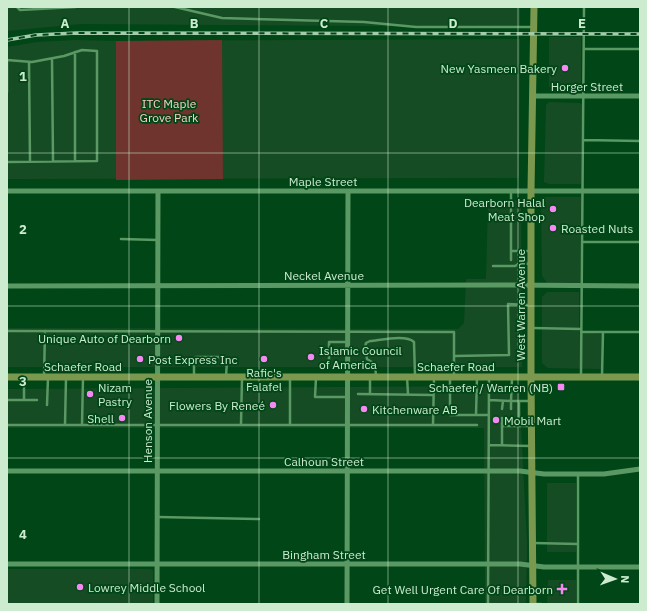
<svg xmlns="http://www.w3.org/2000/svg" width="647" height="611" font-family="'IBM Plex Sans',sans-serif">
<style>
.built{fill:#164c23}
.green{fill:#6f342d}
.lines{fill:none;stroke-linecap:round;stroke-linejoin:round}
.service{stroke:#5a9864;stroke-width:2.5}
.minor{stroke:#5a9864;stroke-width:5}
.secondary{stroke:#7a994f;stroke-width:7}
.rail-casing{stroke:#a4cbab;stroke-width:3.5}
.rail{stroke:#004617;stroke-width:2;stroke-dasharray:6;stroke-linecap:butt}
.grid{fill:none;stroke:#ccebcf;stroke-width:1;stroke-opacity:0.55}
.poi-dot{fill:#f489f1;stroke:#004617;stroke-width:1.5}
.labels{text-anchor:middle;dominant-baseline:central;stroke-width:3.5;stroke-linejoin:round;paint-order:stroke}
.poi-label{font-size:12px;fill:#ccebcf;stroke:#004617;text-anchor:end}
.street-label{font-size:12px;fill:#ccebcf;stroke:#004617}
.park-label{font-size:12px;fill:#fdcec7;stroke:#004617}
.grid-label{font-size:13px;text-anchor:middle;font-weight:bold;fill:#ccebcf;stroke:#004617;stroke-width:3.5;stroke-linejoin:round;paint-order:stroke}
</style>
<rect width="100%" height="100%" fill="#004617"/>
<path class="built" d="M7,7H520V27L81,24L7,31Z
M549,37H581V88L549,87Z
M520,39L519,178L7,179V47L37,42L76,40L116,41Z
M549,102L580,103L582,105L581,184H549L544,182L546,105Z
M544,197H581L580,283H547L542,276L541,204Z
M521,200L522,367H7V328L458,329L464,323L466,279H486L488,202Z
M547,292H579V333L602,334V369L548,368L542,363V297Z
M519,386L527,543L526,604H485L484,428H7V389Z
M547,483H576V552H547Z
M7,569H150L153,570V604H7Z
M548,580H576V604H547Z"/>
<path class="green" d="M222,40L223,179L116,180V41Z"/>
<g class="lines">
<path class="service" d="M17,7L20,10L76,7
M175,7L222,18L364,22L416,27H533
M584,49H640
M75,52V161
M52,59L53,161
M7,60L32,62L64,56L82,50L97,51V161L7,162
M29,62L30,161
M7,92V60
M584,140L640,141
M121,239L158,240
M583,242H640
M511,251H529
M511,260V191
M493,266H515L520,263L529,264
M532,328L581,329
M7,331L454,332V376
M581,332H640
M454,356L509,355L508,304L530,305
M329,361V342H347
M194,376V359L196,357H225L227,360L226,377
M376,376L375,364L367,359L365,348L366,343L370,341C381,340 406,334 414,342L415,376
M581,376L584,7
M602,376L603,332
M44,377L45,331
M407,377L408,394
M450,377V415H476L477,378
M24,378V400
M316,378L315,397H347
M370,378V394
M512,378L511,401H531
M358,394L433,395
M7,400H37
M489,400L511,401V409
M47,405L48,378
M502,409L503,401
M476,415H489
M502,418V426H531
M511,418V426
M7,425H477
M65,425L66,378
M82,425L83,378
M241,425L242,378
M290,425V378
M433,425L434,378
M519,426V401
M489,445L531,446
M502,445V426
M578,475V604
M158,517L259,519
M533,543L578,544
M488,604L489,377
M533,604H541"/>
<path class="minor" d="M533,96H640
M7,191H640
M7,286L505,285L640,286
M7,471H520L544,474H604L640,469
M7,564H520L544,567H640
M157,604L158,191
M347,604L348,191"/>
<path class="secondary" d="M7,377H640
M533,604L531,377V191L534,7"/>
<g class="rail-casing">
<path id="rail" d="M7,40L36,35L77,33L640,34"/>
</g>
<use href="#rail" class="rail"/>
</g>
<path class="grid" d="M129,7V604M259,7V604M388,7V604M518,7V604M7,153H640M7,306H640M7,458H640"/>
<g class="poi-dot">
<circle cx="565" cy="68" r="4"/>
<circle cx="553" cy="209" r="4"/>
<circle cx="553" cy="228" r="4"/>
<circle cx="179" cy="338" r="4"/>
<circle cx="311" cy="357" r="4"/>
<circle cx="140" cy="359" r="4"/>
<circle cx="264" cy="359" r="4"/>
<rect x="557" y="383" width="8" height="8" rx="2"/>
<circle cx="90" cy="394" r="4"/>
<circle cx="273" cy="405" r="4"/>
<circle cx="364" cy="409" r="4"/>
<circle cx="122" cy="418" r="4"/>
<circle cx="496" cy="420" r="4"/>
<circle cx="80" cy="587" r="4"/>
<path d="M560 583h4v4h4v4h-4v4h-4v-4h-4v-4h4z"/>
</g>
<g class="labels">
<g class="poi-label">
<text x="557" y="68">New Yasmeen Bakery</text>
<text x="545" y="202">Dearborn Halal<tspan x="545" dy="14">Meat Shop</tspan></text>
<text x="561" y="228" text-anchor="start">Roasted Nuts</text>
<text x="171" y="338">Unique Auto of Dearborn</text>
<text x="319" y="350" text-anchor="start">Islamic Council<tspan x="319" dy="14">of America</tspan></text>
<text x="148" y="359" text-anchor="start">Post Express Inc</text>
<text x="264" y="372" text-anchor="middle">Rafic's<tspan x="264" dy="14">Falafel</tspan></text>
<text x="98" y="387" text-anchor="start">Nizam<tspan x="98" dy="14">Pastry</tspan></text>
<text x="553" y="387">Schaefer / Warren (NB)</text>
<text x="265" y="405">Flowers By Reneé</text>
<text x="372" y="409" text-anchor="start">Kitchenware AB</text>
<text x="114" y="418">Shell</text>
<text x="504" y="420" text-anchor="start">Mobil Mart</text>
<text x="88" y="587" text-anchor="start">Lowrey Middle School</text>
<text x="553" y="589">Get Well Urgent Care Of Dearborn</text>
</g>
<g class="street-label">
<text x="587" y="86">Horger Street</text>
<text x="323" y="181">Maple Street</text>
<text x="324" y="275">Neckel Avenue</text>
<text transform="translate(520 305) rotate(-90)">West Warren Avenue</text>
<text x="83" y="366">Schaefer Road</text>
<text x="456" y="366">Schaefer Road</text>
<text transform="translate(147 421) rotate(-90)">Henson Avenue</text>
<text x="324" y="461">Calhoun Street</text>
<text x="324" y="554">Bingham Street</text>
</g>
<g class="park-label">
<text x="169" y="103">ITC Maple<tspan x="169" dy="14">Grove Park</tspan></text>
</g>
</g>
<g class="grid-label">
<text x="65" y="28">A</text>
<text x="194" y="28">B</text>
<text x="324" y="28">C</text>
<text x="453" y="28">D</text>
<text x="582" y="28">E</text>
<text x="23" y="81">1</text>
<text x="23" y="234">2</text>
<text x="23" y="386">3</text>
<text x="23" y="539">4</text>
</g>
<rect width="647" height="611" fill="none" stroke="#ccebcf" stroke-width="16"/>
<g transform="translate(615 579) rotate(92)" stroke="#004617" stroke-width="3" paint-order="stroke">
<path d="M0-3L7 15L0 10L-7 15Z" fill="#ccebcf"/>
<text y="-6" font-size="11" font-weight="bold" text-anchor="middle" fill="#ccebcf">N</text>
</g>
</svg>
